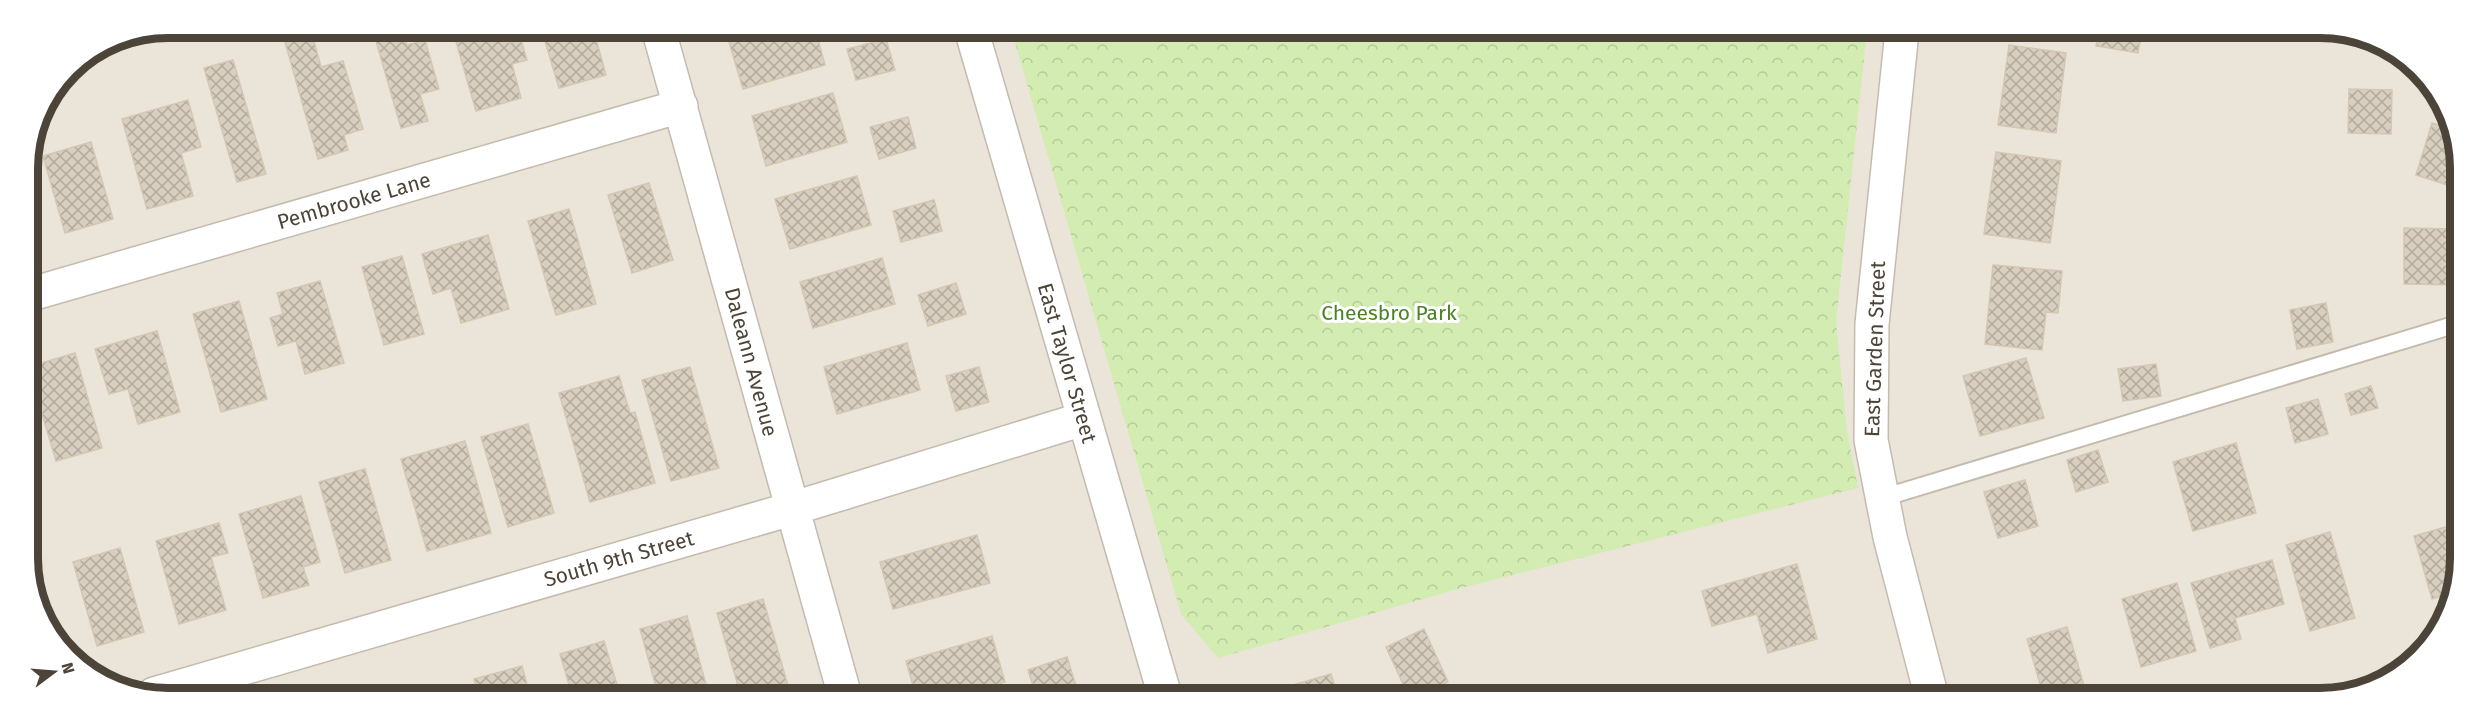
<svg xmlns="http://www.w3.org/2000/svg" width="2487" height="726" font-family="'Fira Sans',sans-serif">
<style>
.residential{fill:#ebe5d9}
.forest{fill:url(#forest-crowns)}
.pitch{fill:#d3ecb2}
.building{fill:url(#building-cross-hatch);stroke:#d4c7b2;stroke-width:1.5}
.lines{fill:none;stroke-linecap:round;stroke-linejoin:round}
.service-casing{stroke:#c3bbad;stroke-width:20}
.minor-casing{stroke:#c3bbad;stroke-width:36}
.service{stroke:#fff;stroke-width:16}
.minor{stroke:#fff;stroke-width:33}
.labels{text-anchor:middle;dominant-baseline:central;stroke-width:6;stroke-linejoin:round;paint-order:stroke}
.street-label{font-size:21px;fill:#4c4438;stroke:#fff}
.park-label{font-size:21px;fill:#4a8326;stroke:#fff}
.rim{fill:none;stroke:#4c4438;stroke-width:8}
</style>
<defs>
<pattern id="forest-crowns" width="20" height="18" patternUnits="userSpaceOnUse" patternTransform="scale(1.5)"><rect width="20" height="18" fill="#d3ecb2"/><path d="M2 6a3 3 0 1 1 6 0M12 15a3 3 0 1 1 6 0" fill="none" stroke="#b7cc9a"/></pattern>
<pattern id="building-cross-hatch" width="8" height="8" patternUnits="userSpaceOnUse" patternTransform="scale(1.5)"><rect width="8" height="8" fill="#d9cfc0"/><path d="M0 0l8 8M0 8l8-8" fill="none" stroke="#b2aa9d"/></pattern>
</defs>
<rect width="100%" height="100%" fill="#f6f3eb"/>
<path class="residential" d="M168,27L2355,32L2419,68L2457,141L2455,594L2405,670L2328,699L132,694L68,658L30,585L27,159L38,114L68,68L114,38Z"/>
<path class="forest" d="M1011,29L1867,31L1836,322L1847,431L1858,488L1461,588L1218,658L1181,614Z"/>
<path class="pitch" d="M1102,29H1173L1176,39L1111,58Z"/>
<path class="building" d="M372,27L402,28L407,45L425,40L439,89L420,94L428,121L401,128Z
M452,28H505L509,43L521,40L527,60L512,64L521,98L476,111Z
M541,28H593L606,75L559,88Z
M777,28H815L825,65L743,89L729,42Z
M2099,31H2142L2138,53L2096,46Z
M312,34L321,67L343,61L363,129L344,135L348,150L318,159L285,42Z
M886,39L895,70L856,80L847,49Z
M2009,45L2066,53L2056,133L1998,125Z
M233,60L266,174L237,182L204,68Z
M2349,89L2392,90L2391,134L2348,133Z
M833,93L847,142L766,166L752,116Z
M188,100L201,147L181,153L193,196L147,209L122,119Z
M908,117L916,148L879,159L870,127Z
M2432,123L2451,129L2457,141V188L2416,175Z
M91,142L113,219L65,233L43,156Z
M1996,152L2061,161L2050,243L1984,234Z
M857,176L871,225L790,249L775,199Z
M649,183L673,260L632,273L608,195Z
M27,189L41,236L28,239Z
M934,200L942,231L901,242L893,211Z
M569,209L596,304L556,315L528,221Z
M2404,228L2457,229V285L2404,284Z
M488,235L509,309L461,323L451,288L433,294L422,254Z
M402,256L424,334L384,345L362,267Z
M882,258L895,304L813,328L800,282Z
M1993,265L2062,271L2058,313L2046,312L2042,350L1985,344Z
M320,281L344,363L305,374L296,341L278,346L270,318L283,314L277,293Z
M956,283L966,314L928,326L918,295Z
M239,301L267,399L221,412L193,314Z
M2326,303L2333,342L2297,349L2290,310Z
M157,331L180,412L138,424L128,389L109,394L95,349Z
M907,343L920,390L837,414L824,367Z
M75,353L102,448L56,461L28,367Z
M2026,358L2044,418L1980,436L1963,376Z
M2156,364L2161,396L2123,401L2118,369Z
M690,367L719,468L671,481L642,380Z
M979,367L989,402L956,411L946,376Z
M619,376L630,413L635,412L655,483L590,502L559,393Z
M2371,386L2378,408L2351,415L2345,394Z
M2318,399L2328,434L2295,443L2286,408Z
M528,424L554,513L508,527L481,437Z
M465,441L491,533L427,551L401,459Z
M2236,443L2256,513L2193,531L2173,462Z
M2098,450L2108,482L2076,492L2067,460Z
M365,469L391,560L345,573L319,482Z
M2025,480L2038,526L1998,538L1984,492Z
M301,496L320,562L303,567L309,585L263,598L239,514Z
M219,523L228,553L211,557L226,610L179,624L156,541Z
M2456,524L2455,592L2432,599L2414,536Z
M2330,532L2355,618L2310,631L2286,545Z
M977,535L990,583L893,609L880,562Z
M120,548L144,632L97,646L73,562Z
M2272,560L2284,604L2235,618L2241,639L2210,648L2191,583Z
M1797,564L1817,639L1768,653L1757,614L1712,626L1702,591Z
M37,569L56,636L30,585V572Z
M2177,583L2196,651L2141,667L2122,599Z
M763,599L791,696H741L717,613Z
M687,616L709,695H635V693L656,687L640,629Z
M2067,627L2087,696L2044,698L2027,639Z
M1424,629L1448,682L1416,697H1409L1386,647Z
M992,636L1005,682L957,696H916L906,661Z
M604,641L620,695H572L560,654Z
M1067,657L1078,692L1064,696H1036L1028,670Z
M522,666L530,695H478L474,679Z
M1331,674L1338,697H1281L1279,689Z
M441,688L443,695H416Z
M1600,692L1602,697H1580Z"/>
<g class="lines">
<g class="service-casing">
<path id="service" d="M1882,498L2457,324"/>
</g>
<g class="minor-casing">
<path id="minor" d="M658,28L845,696
M971,29L1165,696
M1902,31L1872,324L1871,440L1890,537L1932,698
M28,295L681,106
M154,694L791,509L1083,419"/>
</g>
<use href="#service" class="service"/>
<use href="#minor" class="minor"/>
</g>
<g class="labels">
<g class="street-label">
<text transform="translate(354 201) rotate(-16)">Pembrooke Lane</text>
<text transform="translate(1875 349) rotate(-88)">East Garden Street</text>
<text transform="translate(751 362) rotate(75)">Daleann Avenue</text>
<text transform="translate(1067 363) rotate(74)">East Taylor Street</text>
<text transform="translate(619 559) rotate(-16)">South 9th Street</text>
</g>
<g class="park-label">
<text x="1389" y="313">Cheesbro Park</text>
</g>
</g>
<path d="M0 0H2487V726H0ZM168 38H2320A130 130 0 0 1 2450 168V558A130 130 0 0 1 2320 688H168A130 130 0 0 1 38 558V168A130 130 0 0 1 168 38Z" fill="#fff" fill-rule="evenodd"/>
<path class="rim" d="M168 38H2320A130 130 0 0 1 2450 168V558A130 130 0 0 1 2320 688H168A130 130 0 0 1 38 558V168A130 130 0 0 1 168 38Z"/>
<g transform="translate(54 672) rotate(74)" stroke="#ffffff" stroke-width="4.5" paint-order="stroke">
<path d="M0-4.5L10 22L0 15L-10 22Z" fill="#4c4438"/>
<text y="-9" font-size="16" font-weight="bold" text-anchor="middle" fill="#4c4438">N</text>
</g>
</svg>
